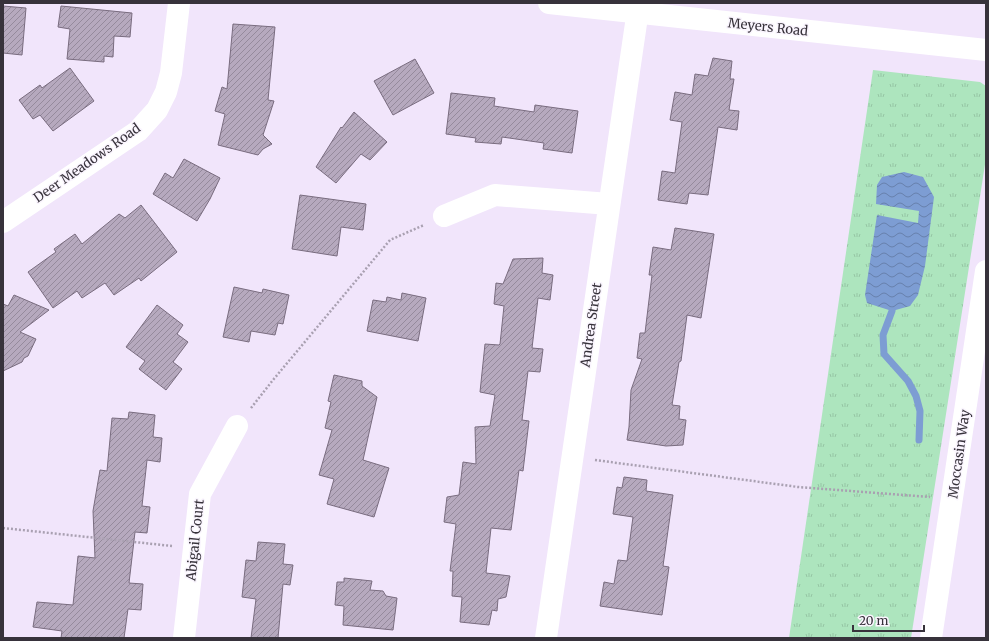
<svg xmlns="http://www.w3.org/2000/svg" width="989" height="641" font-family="Merriweather,serif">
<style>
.grass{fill:url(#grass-tufts)}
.water{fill:url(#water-waves)}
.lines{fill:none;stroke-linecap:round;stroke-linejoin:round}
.stream{stroke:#7d9dd3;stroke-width:7}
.building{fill:url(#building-hatch);stroke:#796c7f}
.path{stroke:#a9a0b1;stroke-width:2.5;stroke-dasharray:2 2;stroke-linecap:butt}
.street{stroke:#fff;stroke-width:22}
.secondary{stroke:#fff;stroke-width:22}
.labels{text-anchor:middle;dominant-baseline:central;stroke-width:3;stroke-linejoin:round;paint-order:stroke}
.street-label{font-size:13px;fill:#37323b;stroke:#faf5fe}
</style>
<defs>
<pattern id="grass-tufts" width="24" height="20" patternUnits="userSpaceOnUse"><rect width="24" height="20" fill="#ade5be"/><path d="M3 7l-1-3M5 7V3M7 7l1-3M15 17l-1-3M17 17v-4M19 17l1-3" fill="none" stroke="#95c5a4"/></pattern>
<pattern id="water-waves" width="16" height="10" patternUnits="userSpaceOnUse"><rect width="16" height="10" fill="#7d9dd3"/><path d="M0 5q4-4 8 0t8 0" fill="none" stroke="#6781ac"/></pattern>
<pattern id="building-hatch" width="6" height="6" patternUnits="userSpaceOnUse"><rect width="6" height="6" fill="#b6a9be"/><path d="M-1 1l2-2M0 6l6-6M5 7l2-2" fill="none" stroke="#958a9c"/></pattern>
</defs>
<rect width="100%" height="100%" fill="#f1e5fb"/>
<path class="grass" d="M873,70L980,82L986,86V158L911,638H789Z"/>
<path class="water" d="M904,172L923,177L934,197L925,266L918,295L910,306L892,311L867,303L865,295L877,215L918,223L919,211L876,204L877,185L882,177Z"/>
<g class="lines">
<path class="stream" d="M892,311L883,335L884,354L908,381L916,396L920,411L919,440"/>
</g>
<path class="building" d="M3,6L26,8L22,55L3,53Z
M61,6L132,13L130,37L114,36L113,57L104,56V62L67,59L70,29L58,27Z
M233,24L275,27L268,100L274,101L263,135L272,144L263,149L258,155L218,145L225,114L215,111L222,87L227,89Z
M713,58L732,61L730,79H734L729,110L739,111L737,130L718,127L708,195L689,193L687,204L658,200L662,171L675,173L682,122L670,120L675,92L692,95L695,74L708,76Z
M415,59L434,93L393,115L374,81Z
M70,68L94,101L53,131L40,115L33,119L19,100L40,85L42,88Z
M451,93L495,98L494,106L534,112L535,105L578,111L572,153L543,149L544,143L502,137L501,144L475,142L476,138L446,134Z
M354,112L387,142L370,160L361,154L336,183L316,167L341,127L342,128Z
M184,159L220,178L210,199L197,221L153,194L165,173L173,178Z
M300,195L366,204L363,230L341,227L337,256L292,249Z
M141,205L177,252L141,281L139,278L114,295L105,283L82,298L77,291L53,308L28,272L56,252L54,249L75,234L82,244L119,214L125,218Z
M675,228L714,234L701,318L687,315L681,361L679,362L672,405L680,406L679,419L686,420L683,445L666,446L627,440L629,427L631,390L642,359L637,358L640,333H645L652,275H649L653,247L671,250Z
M543,258L542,273L553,275L550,300L538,298L532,348L543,349L540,372L528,371L522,420L529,421L523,471L519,470L511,530L491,528L486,573L510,576L506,597L498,599L497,611L492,610L489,625L460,622L462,597L452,596L453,571H450L456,524L444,522L447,497L459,495L463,462L476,464L475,427L490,426L495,395L480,392L485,344L499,345L500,344L504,306L494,304L496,283L503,284L513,259Z
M234,287L262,293L263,289L289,295L283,324L278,323L275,335L251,331L249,342L223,337Z
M402,293L426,298L418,341L367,331L373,300L386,302L387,297L401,300Z
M14,295L49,310L20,332L36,339L28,356L24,358L22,362L3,371V304L8,306Z
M157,305L183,325L177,334L188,342L173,362L182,369L166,390L139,369L145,361L126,347Z
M334,375L362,381V386L377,397L363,460L389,468L374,517L327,504L334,479L319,475L332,430L325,428L331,402L328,401Z
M129,412L155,415L153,437L162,438L160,462L147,460L142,506L150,507L147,533L135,532L129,583L143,584L141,610L128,609L124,638H61L62,631L33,627L37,602L73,605L78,556L95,558L93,511L100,470L107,471L112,418L128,419Z
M624,477L647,480L646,491L673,495L663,566L669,567L662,615L600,606L604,582L614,584L618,560L627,561L633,517L613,514L617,487L622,488Z
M258,542L285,544L283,564L293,565L290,585L283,584L278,638H251L256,599L242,597L246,560L256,561Z
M344,578L372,581L370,590L383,591L386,596L397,598L393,630L343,625L344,606L335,605L337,582H344Z"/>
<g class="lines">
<path class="path" d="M251,408L273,380L390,240L424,225
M595,460L798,487L930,497
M3,528L172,546"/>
<path class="street" d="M444,216L495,195L609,204
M3,222L138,131L157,110L166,92L171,73L179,3
M184,638L200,494L237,426
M546,638L639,3
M931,638L986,271"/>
<path class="secondary" d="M549,3L986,50"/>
</g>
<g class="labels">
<g class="street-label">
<text transform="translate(768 27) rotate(6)">Meyers Road</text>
<text transform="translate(87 163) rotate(-35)">Deer Meadows Road</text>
<text transform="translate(591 325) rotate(-82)">Andrea Street</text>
<text transform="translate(959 454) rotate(-82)">Moccasin Way</text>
<text transform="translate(195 540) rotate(-84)">Abigail Court</text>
</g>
</g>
<rect width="989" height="641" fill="none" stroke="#37323b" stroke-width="8"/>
<path d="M853 625v6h71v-6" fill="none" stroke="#37323b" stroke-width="2"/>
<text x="859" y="625" font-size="12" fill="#37323b" stroke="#faf5fe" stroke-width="3" paint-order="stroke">20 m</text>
</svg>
